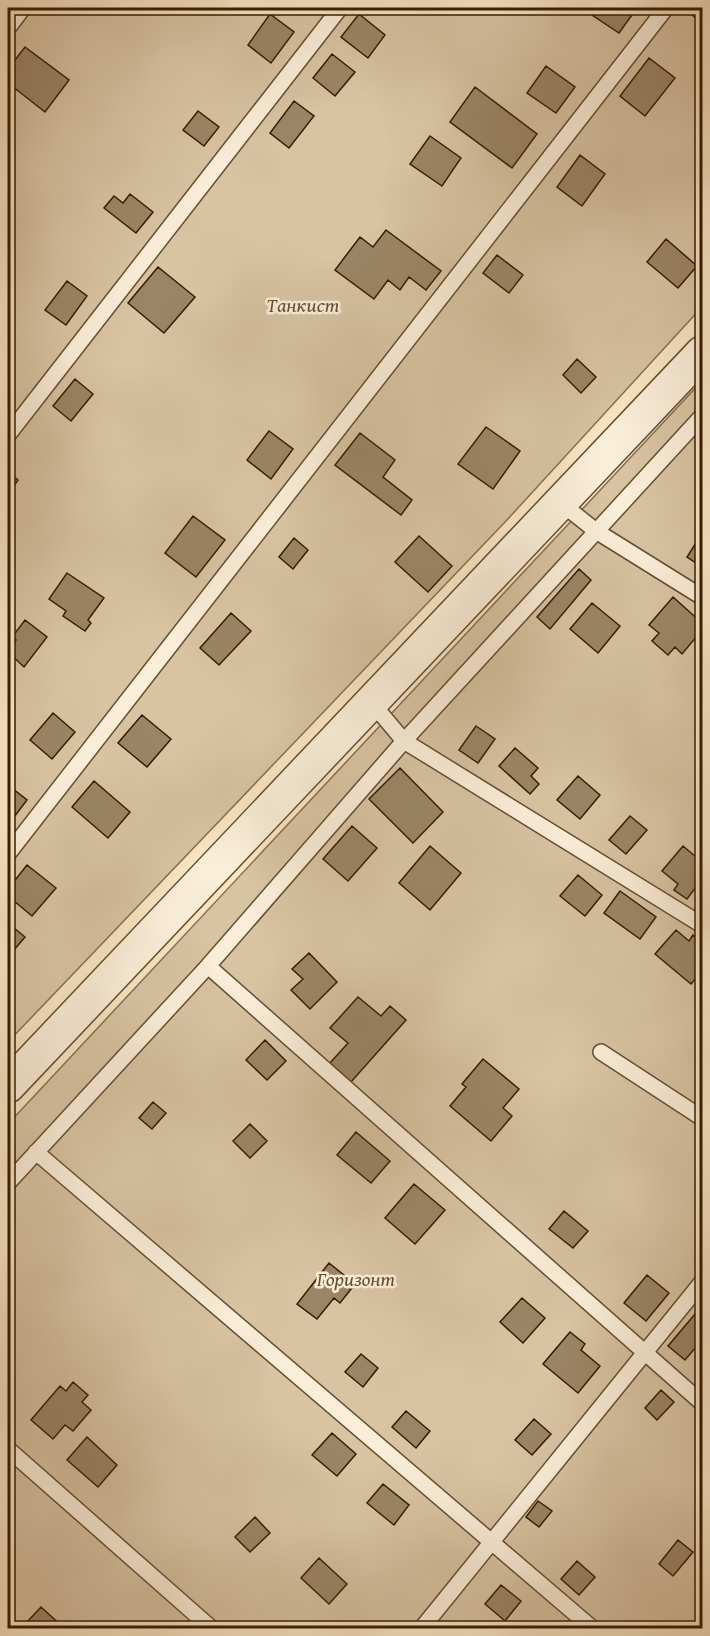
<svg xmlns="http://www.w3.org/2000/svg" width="710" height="1636" font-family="'Gentium Book Plus',serif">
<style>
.green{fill:#d8c3a3;stroke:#867052;stroke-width:1.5}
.building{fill:#9b8566;stroke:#351c00;stroke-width:1.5}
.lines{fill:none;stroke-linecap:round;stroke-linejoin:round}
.service-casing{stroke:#664e31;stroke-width:18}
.tertiary-casing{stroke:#664e31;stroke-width:36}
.service{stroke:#fbeed9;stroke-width:15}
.tertiary{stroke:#fbeed9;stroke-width:33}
.labels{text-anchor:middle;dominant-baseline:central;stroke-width:5;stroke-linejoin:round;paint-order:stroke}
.park-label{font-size:20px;font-style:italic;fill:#664e31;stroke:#fbeed9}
</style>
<rect width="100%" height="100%" fill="#f9e5c4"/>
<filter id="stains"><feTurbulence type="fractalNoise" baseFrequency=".00333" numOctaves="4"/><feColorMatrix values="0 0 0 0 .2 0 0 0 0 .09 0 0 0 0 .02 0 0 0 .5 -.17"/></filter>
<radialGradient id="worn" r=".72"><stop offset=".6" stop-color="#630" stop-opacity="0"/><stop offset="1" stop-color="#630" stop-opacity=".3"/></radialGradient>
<path class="green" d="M8,8H702V307L506,521L8,1042Z
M702,381V1628H8V1124Z"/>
<path class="building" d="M597,8H637L619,33L592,15Z
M696,8H702V24L691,14Z
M270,14L294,32L271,63L248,45Z
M359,14L385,35L368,58L341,37Z
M25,47L69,80L45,112L8,83V69Z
M332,54L355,72L335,96L313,78Z
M649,58L675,78L645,116L620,96Z
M546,66L575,87L556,113L527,93Z
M475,87L537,134L512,168L450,122Z
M294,101L314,116L289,148L270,133Z
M198,111L219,127L204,146L183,130Z
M430,136L461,158L442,186L410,164Z
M580,155L605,174L582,206L557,187Z
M130,194L153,212L136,233L104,208L114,196L123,203Z
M386,230L441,271L426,290L409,277L400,290L388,280L374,299L335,270L360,237L373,247Z
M666,239L697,266L678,288L647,262Z
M497,255L523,275L509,293L483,273Z
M158,267L195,297L164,333L128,303Z
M67,281L87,296L66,325L45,310Z
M577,359L596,377L581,393L563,375Z
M75,379L93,394L71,421L53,406Z
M486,427L520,451L493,489L458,464Z
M269,431L293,449L271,479L247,460Z
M360,433L395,460L383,477L412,500L401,515L335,465Z
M8,471L18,480L8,494Z
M193,516L225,540L196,577L165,553Z
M419,536L452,566L428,592L395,562Z
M294,538L308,550L293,569L279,557Z
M699,538L702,540V567L687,557Z
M579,569L591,580L550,629L537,617Z
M67,573L104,598L88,620L91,623L85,631L63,616L66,611L49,599Z
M673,597L702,623V630L682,654L675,647L668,655L652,641L659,633L649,625Z
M592,603L620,626L598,653L570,629Z
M231,613L251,631L219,665L200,648Z
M25,620L47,637L24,667L8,652L16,640L12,637Z
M53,713L75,732L52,759L30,740Z
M142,715L171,739L147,767L118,743Z
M476,726L495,739L478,763L459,750Z
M515,748L538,768L531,776L539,784L530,794L499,766Z
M400,768L443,812L413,843L369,799Z
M578,776L600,795L580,819L557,800Z
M94,781L130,812L108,838L72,807Z
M8,785L27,800L8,825Z
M630,816L647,830L626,854L609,840Z
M352,826L377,848L348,881L323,859Z
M430,846L461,873L430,910L399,883Z
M683,846L702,862V879L687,899L674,890L678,884L662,871Z
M27,865L56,888L32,916L8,896V889Z
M578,875L602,895L585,916L560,896Z
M620,891L656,917L640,939L604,913Z
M8,923L25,937L8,957Z
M676,930L689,941L693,935L702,943L699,949L702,952V971L691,984L655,954Z
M309,953L337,982L310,1009L291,990L303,979L292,969Z
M358,997L381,1016L390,1006L406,1020L351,1082L330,1063L348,1043L330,1028Z
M265,1040L286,1061L267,1080L246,1060Z
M483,1059L519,1089L503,1108L512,1116L491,1141L450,1106L466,1087L462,1084Z
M153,1102L166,1113L152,1129L139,1118Z
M250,1124L267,1141L250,1158L233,1141Z
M356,1132L390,1161L371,1183L337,1155Z
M414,1184L445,1210L415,1244L385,1218Z
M564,1211L588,1231L573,1248L549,1229Z
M329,1263L355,1284L340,1303L334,1298L317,1319L297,1304Z
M647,1275L669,1293L646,1321L624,1303Z
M522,1298L545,1318L523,1343L500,1322Z
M701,1307L702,1340L685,1360L668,1346Z
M570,1332L585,1344L581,1350L600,1366L578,1393L543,1364Z
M361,1354L378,1368L363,1387L345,1372Z
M73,1382L88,1395L82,1402L91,1410L73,1431L65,1425L53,1439L31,1420L60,1386L66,1391Z
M661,1390L674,1402L657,1420L645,1408Z
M406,1411L430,1431L416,1448L392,1427Z
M534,1419L551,1434L532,1455L515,1440Z
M332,1433L356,1454L337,1476L312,1455Z
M87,1437L117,1465L98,1487L67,1460Z
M383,1484L409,1505L394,1525L367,1503Z
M538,1501L552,1511L539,1527L526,1517Z
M255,1517L270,1533L250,1552L235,1537Z
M678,1540L693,1552L673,1576L659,1564Z
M319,1558L347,1584L329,1604L301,1578Z
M577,1561L595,1577L579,1595L561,1579Z
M501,1585L521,1601L505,1621L485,1604Z
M41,1607L64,1628H34L27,1622Z"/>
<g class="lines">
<g class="service-casing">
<path id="service" d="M8,28L23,8
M8,435L340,8
M562,504L596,531L702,597
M372,703L404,741L702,925
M8,854L666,8
M208,966L702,1403
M601,1052L702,1118
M36,1152L592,1628
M8,1183L208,966L404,741L702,416
M8,1449L211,1628
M422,1628L702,1282"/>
</g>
<g class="tertiary-casing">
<path id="tertiary" d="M8,1086L702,353"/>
</g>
<use href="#service" class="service"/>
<use href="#tertiary" class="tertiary"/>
</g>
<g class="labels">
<g class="park-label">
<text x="303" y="304">Танкист</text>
<text x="356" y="1278">Горизонт</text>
</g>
</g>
<rect width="710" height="1636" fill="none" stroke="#f9e5c4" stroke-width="30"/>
<rect x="9" y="9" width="692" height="1618" fill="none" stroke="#351c00" stroke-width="3"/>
<rect x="15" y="15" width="680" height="1606" fill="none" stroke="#351c00" stroke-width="1.5"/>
<rect width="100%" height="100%" filter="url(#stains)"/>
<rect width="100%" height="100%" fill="url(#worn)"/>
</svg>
